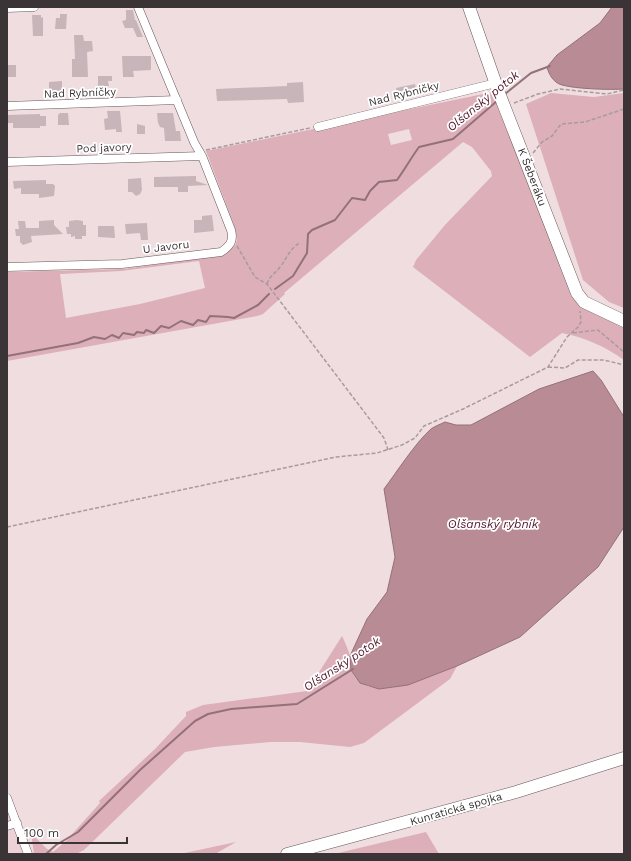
<svg xmlns="http://www.w3.org/2000/svg" width="631" height="861" font-family="'Work Sans',sans-serif">
<style>
.built{fill:#ecd1d7}
.green{fill:#ddafb9;fill-rule:evenodd}
.water{fill:#b98b95;stroke:#937178}
.lines{fill:none;stroke-linecap:round;stroke-linejoin:round}
.stream{stroke:#937178;stroke-width:2}
.building{fill:#c7b5b9}
.street-casing{stroke:#66575a;stroke-width:9}
.secondary-casing{stroke:#66575a;stroke-width:13}
.path{stroke:#a89b9d;stroke-width:1.5;stroke-dasharray:4 2;stroke-linecap:butt}
.street{stroke:#fff;stroke-width:8}
.secondary{stroke:#fff;stroke-width:12}
.labels{text-anchor:middle;dominant-baseline:central;stroke-width:3.5;stroke-linejoin:round;paint-order:stroke}
.street-label{font-size:11px;fill:#3b3436;stroke:#fff}
.water-label{font-size:12px;font-style:italic;fill:#52182b;stroke:#fff}
</style>
<rect width="100%" height="100%" fill="#efdde0"/>
<path class="built" d="M7,811L11,820L23,854H7Z"/>
<path class="green" d="M493,92L499,111L579,306L624,327V360C604,346 586,338 562,333L530,357L413,267L416,260L445,225L492,176L491,171L472,147L463,142L284,293L285,294L263,314L257,316L7,361V272L123,269L224,255C238,245 239,242 234,225L206,151ZM409,129L412,140L391,145L388,134ZM199,261L205,288L140,304L66,318L60,274L121,271Z
M551,93L594,97L624,93V308L609,302L583,280L526,104Z
M342,636C345,642 348,649 350,656C351,660 350,666 352,671C367,708 432,675 457,666L450,679L364,743L350,747L300,742H270L214,747L185,752L84,850L76,854H34L31,833L47,849L53,852L66,841L100,803L99,801L155,749L186,716V712L203,705L307,691Z
M426,832L439,854H334Z
M236,842L215,854H180Z"/>
<path class="water" d="M612,7H624V89C610,90 576,89 562,85C554,83 549,75 547,67L557,55L600,23Z
M593,371L601,380L624,417V527L598,567L520,637L457,666L408,685L379,689L360,683L351,670L350,656L367,619L387,592L395,557L384,489C396,473 416,442 431,429C435,426 441,424 445,422L456,425H471L539,389Z"/>
<g class="lines">
<path class="stream" d="M505,94L531,73L550,66
M275,289L293,276L307,253L308,234L312,230L335,220L352,198L365,200L370,191L379,182L397,180C405,169 411,158 419,147L453,139L497,101
M7,356L78,343L94,337L105,339L112,335L119,338L123,333L134,335L137,332L144,333L146,330L154,333L161,326L169,328L181,321L193,325L198,320L206,322L210,316C219,317 225,316 234,318L258,305L269,294
M46,854L56,845L78,832L140,770L195,721L208,714L231,709L297,704L353,669"/>
</g>
<path class="building" d="M126,10H133L135,20H136L143,37H137L133,28H125L122,21L126,20Z
M60,14H67L66,29H55L56,18H60Z
M32,15H41V18L43,17V36H33Z
M74,35H83L84,41H92L93,51L87,52L88,77H72V59H75Z
M122,56H151V70L133,71L134,77H123Z
M7,65H16V77H7Z
M98,76H112V81H108L109,86L98,87Z
M62,81V92L49,93V82Z
M303,82L304,102L288,103L287,99L217,101L216,89L287,86V83Z
M415,84L417,93L398,98L396,88Z
M107,111H120L122,132H116V129L105,130L104,119L108,118Z
M60,113H68L69,125H58V115Z
M157,113H173L176,131H180L181,141H165L164,128L160,127L158,123Z
M40,114V116H46V126H40V128H13V123H7V115Z
M137,124L145,126V134H137Z
M196,176V181L208,185L188,186V192H178V187H154V177Z
M141,178L142,190L140,194L136,196L132,192H128V179Z
M46,180V184H53L55,186L54,196L39,198V194H21V188L14,189L13,181Z
M212,215L214,231L194,233V220H202V216Z
M54,220V225L63,234L31,236L32,242L23,245L20,242V236H16L15,229H19L18,221H25L26,228H39V221Z
M77,220L83,221V225H86V236H82V239H75V236L71,237V234H67L66,227H69V221Z
M147,223L148,240H141L140,233L126,234L125,224Z
M98,226H114L115,238L98,237Z"/>
<g class="lines">
<g class="street-casing">
<path id="street" d="M138,7L194,142
M7,8L34,7
M7,106L177,100
M318,127L496,83
M7,162L202,156
M7,267L122,264L221,252C230,246 234,241 231,230L202,156L195,144
M7,798L28,854
M7,826L17,823"/>
</g>
<g class="secondary-casing">
<path id="secondary" d="M469,7L499,93L577,293L584,302L624,321
M287,854L516,792L624,758"/>
</g>
<path class="path" d="M514,103L538,94L560,89L607,94L624,90
M206,150L310,128
M533,153L542,142L552,136L561,124L585,122L624,109
M237,246L255,277L267,284L384,438L388,450
M267,284C270,275 275,274 280,267C288,257 288,251 299,243
M573,333L598,330L624,352
M548,367L565,368L578,360H604L624,365
M7,527L336,457L377,453L402,445L415,438L424,426L463,409L548,367L567,337L578,327L581,322L580,311"/>
<use href="#street" class="street"/>
<use href="#secondary" class="secondary"/>
</g>
<g class="labels">
<g class="street-label">
<text transform="translate(80 93) rotate(-2)">Nad Rybníčky</text>
<text transform="translate(404 94) rotate(-14)">Nad Rybníčky</text>
<text transform="translate(104 148) rotate(-2)">Pod javory</text>
<text transform="translate(532 177) rotate(69)">K Šeberáku</text>
<text transform="translate(166 247) rotate(-7)">U Javoru</text>
<text transform="translate(456 809) rotate(-16)">Kunratická spojka</text>
</g>
<g class="water-label">
<text transform="translate(483 101) rotate(-39)">Olšanský potok</text>
<text x="493" y="524">Olšanský rybník</text>
<text transform="translate(342 664) rotate(-33)">Olšanský potok</text>
</g>
</g>
<rect width="631" height="861" fill="none" stroke="#3b3436" stroke-width="16"/>
<path d="M18 837v6h109v-6" fill="none" stroke="#3b3436" stroke-width="2"/>
<text x="24" y="837" font-size="12" fill="#3b3436" stroke="#ffffff" stroke-width="3" paint-order="stroke">100 m</text>
</svg>
